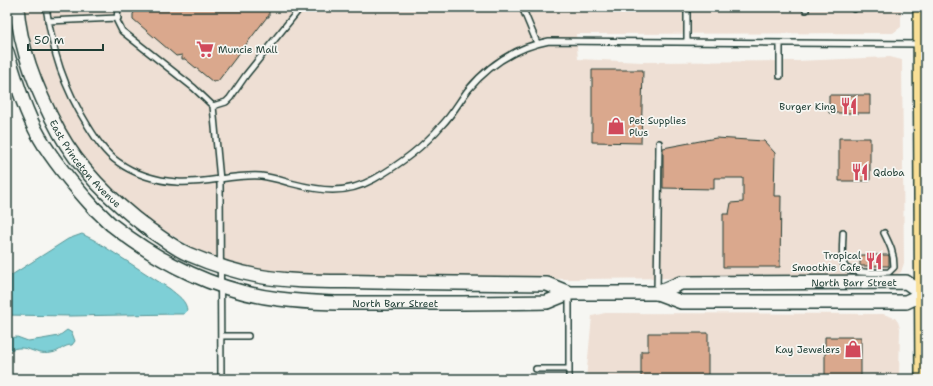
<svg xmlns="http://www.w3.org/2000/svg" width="933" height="386" font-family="'Shantell Sans',sans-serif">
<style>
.built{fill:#eedfd4}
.water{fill:#7ecfd6;stroke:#589595}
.building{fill:#daa88d;stroke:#1f3d34}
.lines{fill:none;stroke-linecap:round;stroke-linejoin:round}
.service-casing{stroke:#1f3d34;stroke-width:8}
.tertiary-casing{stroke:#1f3d34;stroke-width:16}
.primary-casing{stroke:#1f3d34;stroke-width:20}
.service{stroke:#f6f6f2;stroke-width:5}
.tertiary{stroke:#f6f6f2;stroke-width:13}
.primary{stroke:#f9df96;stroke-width:17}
.labels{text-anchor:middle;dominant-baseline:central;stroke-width:3.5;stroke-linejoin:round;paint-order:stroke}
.poi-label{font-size:10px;fill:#1f3d34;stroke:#f6f6f2;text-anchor:start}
.street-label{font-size:10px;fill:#1f3d34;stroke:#f6f6f2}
</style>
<rect width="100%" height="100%" fill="#f6f6f2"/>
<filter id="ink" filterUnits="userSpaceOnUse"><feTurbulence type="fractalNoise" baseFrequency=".025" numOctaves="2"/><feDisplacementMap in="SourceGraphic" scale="8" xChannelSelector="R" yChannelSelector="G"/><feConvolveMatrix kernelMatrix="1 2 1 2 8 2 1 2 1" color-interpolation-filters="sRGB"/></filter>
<g filter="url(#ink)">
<path class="built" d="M22,7H901V27L893,33L576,34L578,59L642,62L797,61L890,57L902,60L904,263L901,272L894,276H890L575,279L288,277L232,264L201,253L133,211L102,182L62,130L38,79L26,40Z
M605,313L883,314L895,318L898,322L900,328L899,379H586L592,316Z"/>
<path class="water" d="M82,234L94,240L170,289C177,295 187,301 187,311L184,314H176L71,316L7,315V278L68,239Z
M67,330L72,333L75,341L72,345C63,345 60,352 51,353C32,356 28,342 7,351V338L17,337L28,341L42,339L59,336Z"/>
<path class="building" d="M138,7H269V17H267L218,81L213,82L185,59H182V55L176,56L133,19V14Z
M592,70H643L641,143L592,142Z
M829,95H870V113H829Z
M716,138L764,141L775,153L774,196H781L780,267H723V214H729L731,203L743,202V178H714V189L663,188V148Z
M839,138H870V181H839Z
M860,255H889V266H860Z
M648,333H708V379H641V351H648Z
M825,337H861V379H825Z"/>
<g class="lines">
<g class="service-casing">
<path id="service" d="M46,7C53,53 63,86 88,126C96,139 105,153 118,162C134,174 157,181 177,182C205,184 234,174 261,176C271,177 280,180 290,183C321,191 345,195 374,179C399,165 423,147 442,125C452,115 459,102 468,90C489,65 517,47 549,41L920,44
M118,7L117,21L122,31L194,88L213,106L220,180L221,379
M522,7L537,43
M687,7V42
M806,7V10
M854,7V9
M7,12H17
M48,21L118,18
M780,44V76
M213,106L226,102L230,98L246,75L301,7
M843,233C843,241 841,257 844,265C848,275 879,272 889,272L894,267C894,253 890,245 884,233
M657,292L659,143
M221,336H248
M536,369H569
M569,379V294"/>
</g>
<g class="tertiary-casing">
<g id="tertiary">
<path id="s1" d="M17,7C20,51 38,93 59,132C81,172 114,203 150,230C162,238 174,248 188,254C209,263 236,272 258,276C296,283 336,281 374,282C431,283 489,283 547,284L569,293H657L681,302H906L923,294"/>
<path id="s2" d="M7,52C16,81 25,112 40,138C55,164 75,187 95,209C101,214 106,220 112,225C160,263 218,292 279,299C318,304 356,303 395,303C446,303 497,303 547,302L569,293"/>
<path id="s3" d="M657,293L681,283L906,282L923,294"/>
</g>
</g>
<g class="primary-casing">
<path id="primary" d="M922,7L924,379"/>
</g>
<use href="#service" class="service"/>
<use href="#tertiary" class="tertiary"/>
<use href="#primary" class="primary"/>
</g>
</g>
<defs>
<g id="supermarket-bare" transform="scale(1.38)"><path d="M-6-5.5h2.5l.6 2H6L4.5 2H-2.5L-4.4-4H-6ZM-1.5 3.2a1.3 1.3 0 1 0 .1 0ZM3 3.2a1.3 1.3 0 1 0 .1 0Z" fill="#d1495b" stroke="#f6f6f2" stroke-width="2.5" paint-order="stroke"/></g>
<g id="restaurant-bare" transform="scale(1.38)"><path d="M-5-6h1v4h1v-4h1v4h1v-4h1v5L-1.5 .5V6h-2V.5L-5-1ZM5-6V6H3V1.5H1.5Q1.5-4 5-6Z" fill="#d1495b" stroke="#f6f6f2" stroke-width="2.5" paint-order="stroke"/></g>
<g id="shop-bare" transform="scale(1.38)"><path d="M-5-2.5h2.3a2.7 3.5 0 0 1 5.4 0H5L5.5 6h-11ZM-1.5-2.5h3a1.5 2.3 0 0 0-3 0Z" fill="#d1495b" stroke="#f6f6f2" stroke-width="2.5" paint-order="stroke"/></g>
</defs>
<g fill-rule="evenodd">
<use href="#supermarket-bare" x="205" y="49"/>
<use href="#restaurant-bare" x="849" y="106"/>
<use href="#shop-bare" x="616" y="126"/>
<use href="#restaurant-bare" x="860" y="172"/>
<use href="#restaurant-bare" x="874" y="261"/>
<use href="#shop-bare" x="853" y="349"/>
</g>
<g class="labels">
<g class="poi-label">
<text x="218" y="49">Muncie Mall</text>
<text x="836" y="106" text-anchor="end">Burger King</text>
<text x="629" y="120">Pet Supplies<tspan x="629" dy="12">Plus</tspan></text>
<text x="873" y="172">Qdoba</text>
<text x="861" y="255" text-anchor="end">Tropical<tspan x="861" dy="12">Smoothie Cafe</tspan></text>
<text x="840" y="349" text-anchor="end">Kay Jewelers</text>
</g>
<g class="street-label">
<text stroke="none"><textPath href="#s1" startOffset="174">East Princeton Avenue</textPath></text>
<text stroke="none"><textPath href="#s3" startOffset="199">North Barr Street</textPath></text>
<text stroke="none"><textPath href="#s2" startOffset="507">North Barr Street</textPath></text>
</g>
</g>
<rect width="933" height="386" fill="none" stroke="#f6f6f2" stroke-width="24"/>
<rect x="12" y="12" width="909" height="362" fill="none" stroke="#1f3d34" stroke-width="1.5" filter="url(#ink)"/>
<path d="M28 44v6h75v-6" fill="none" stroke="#1f3d34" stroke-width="2"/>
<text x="34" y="44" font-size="12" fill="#1f3d34" stroke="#f6f6f2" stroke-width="3" paint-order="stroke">50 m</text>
</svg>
